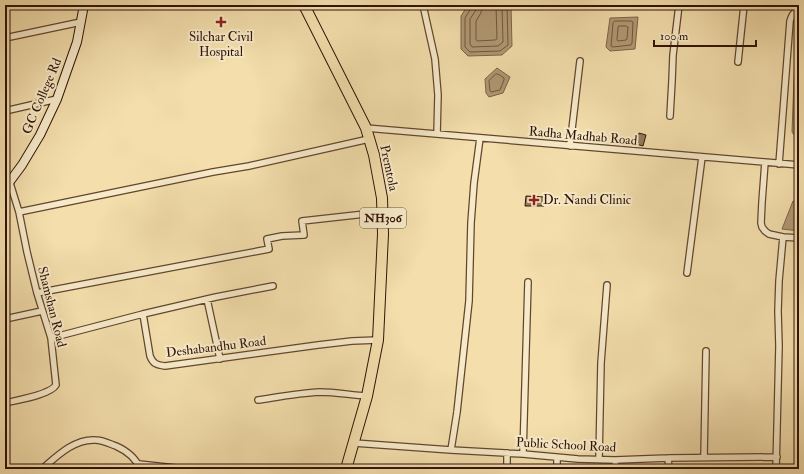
<svg xmlns="http://www.w3.org/2000/svg" width="804" height="474" font-family="'IM FELL Double Pica',serif">
<style>
.water{fill:#b19974;stroke:#7d6348}
.lines{fill:none;stroke-linecap:round;stroke-linejoin:round}
.shore{stroke:#70563e;stroke-width:1}
.building{fill:#957d5d;stroke:#301307}
.street-casing{stroke:#614630;stroke-width:8}
.secondary-casing{stroke:#301307;stroke-width:10}
.highway-casing{stroke:#301307;stroke-width:12}
.street{stroke:#f7eac9;stroke-width:5.5}
.secondary{stroke:#f7eac9;stroke-width:8}
.highway{stroke:#f3deac;stroke-width:10}
.poi-dot{fill:#8f2418;stroke:#f7eac9;stroke-width:1.5}
.labels{text-anchor:middle;dominant-baseline:central;stroke-width:4;stroke-linejoin:round;paint-order:stroke}
.shield{fill:#f7eac9;stroke:#6c5441;stroke-width:1}
.shield-label{font-size:12px;font-weight:bold;fill:#301307}
.poi-label{font-size:13px;fill:#301307;stroke:#f7eac9}
.street-label{font-size:13px;fill:#301307;stroke:#f7eac9}
</style>
<rect width="100%" height="100%" fill="#f3deac"/>
<filter id="stains"><feTurbulence type="fractalNoise" baseFrequency=".005" numOctaves="4"/><feColorMatrix values="0 0 0 0 .2 0 0 0 0 .09 0 0 0 0 .02 0 0 0 .5 -.17"/></filter>
<radialGradient id="worn" r=".72"><stop offset=".6" stop-color="#630" stop-opacity="0"/><stop offset="1" stop-color="#630" stop-opacity=".3"/></radialGradient>
<path class="water" d="M468,5H508L511,6L512,46L502,55L468,56L461,49V16Z
M638,17L635,49L610,51L606,47L610,18Z
M799,23V139L798,140L792,132L796,25Z
M497,68L510,77L503,93L489,97L486,93L485,79Z
M793,201L799,202V231L782,229Z"/>
<g class="lines">
<path class="shore" d="M471,5V8L465,18V47L470,52L500,51L508,45L507,5
M476,5V10L470,19V44L472,47L498,46L503,42L502,5
M482,5L481,13L476,21V39L477,41L495,40L497,39L496,5
M615,21H631L633,22L632,43L631,45L613,47L611,46L613,23Z
M619,26H626L628,27L627,39L626,40L618,41L617,40L618,28Z
M799,55L796,130L799,135
M496,74H498L504,78V80L500,90L491,92L490,91L489,81Z"/>
</g>
<path class="building" d="M639,133L646,135L643,146L636,144Z
M526,196L544,197V206H525Z"/>
<g class="lines">
<g class="street-casing">
<path id="street" d="M423,5L435,59L438,95L437,134
M5,38L81,22
M738,62L744,5
M5,111L57,99
M670,116L672,81L673,55L679,5
M366,128L799,165
M570,146L580,61
M765,162L762,202L761,223L762,227L765,231L769,234L783,237L779,281L778,311L779,346L776,469
M779,164L790,21C792,15 793,12 799,11
M19,212L213,172L249,166L369,139
M783,237L799,238
M687,273L702,157
M37,293L269,249L267,239L282,236L304,235L302,221L383,212
M207,299L220,359
M143,314L216,297L273,286
M5,319L42,311
M51,338L143,314L150,356C153,364 157,365 165,366L318,345L352,341L378,340
M258,400C278,397 299,393 320,392C335,392 351,395 367,396
M5,403C17,400 50,395 56,385L51,338L37,293L27,252L19,212L10,183
M354,443L451,450L523,454L578,459L615,460L668,458L777,457
M451,450L457,412L469,301L471,223L474,183L480,138
M523,454L528,282
M704,457L706,351
M668,458L669,469
M599,459L601,363L607,285
M615,460L616,469
M139,464L185,469
M42,469C57,456 74,439 95,440C103,440 110,444 116,446C127,451 136,458 140,469
M507,469V453
M557,469V458"/>
</g>
<g class="secondary-casing">
<path id="secondary" d="M5,188L22,165L40,135L57,99L77,42L84,5"/>
</g>
<g class="highway-casing">
<path id="highway" d="M304,5L366,128L374,155L382,198L383,234L378,340L367,396L346,469"/>
</g>
<use href="#street" class="street"/>
<use href="#secondary" class="secondary"/>
<use href="#highway" class="highway"/>
</g>
<g class="poi-dot">
<path d="M219 16h4v4h4v4h-4v4h-4v-4h-4v-4h4z"/>
<path d="M532 194h4v4h4v4h-4v4h-4v-4h-4v-4h4z"/>
</g>
<g class="labels">
<rect class="shield" x="360" y="208" width="46" height="20" rx="3"/>
<g class="shield-label">
<text x="383" y="218">NH306</text>
</g>
<g class="poi-label">
<text x="221" y="37">Silchar Civil<tspan x="221" dy="15">Hospital</tspan></text>
<text x="543" y="200" text-anchor="start">Dr. Nandi Clinic</text>
</g>
<g class="street-label">
<text transform="translate(42 96) rotate(-67)">GC College Rd</text>
<text transform="translate(583 136) rotate(5)">Radha Madhab Road</text>
<text transform="translate(389 168) rotate(78)">Premtola</text>
<text transform="translate(52 307) rotate(76)">Shamshan Road</text>
<text transform="translate(216 347) rotate(-7)">Deshabandhu Road</text>
<text transform="translate(566 445) rotate(3)">Public School Road</text>
</g>
</g>
<rect width="804" height="474" fill="none" stroke="#f3deac" stroke-width="20"/>
<rect x="6" y="6" width="792" height="462" fill="none" stroke="#301307" stroke-width="2"/>
<rect x="10" y="10" width="784" height="454" fill="none" stroke="#301307"/>
<path d="M654 40v6h102v-6" fill="none" stroke="#301307" stroke-width="2"/>
<text x="660" y="40" font-size="12" fill="#301307" stroke="#f7eac9" stroke-width="3" paint-order="stroke">100 m</text>
<rect width="100%" height="100%" filter="url(#stains)"/>
<rect width="100%" height="100%" fill="url(#worn)"/>
</svg>
